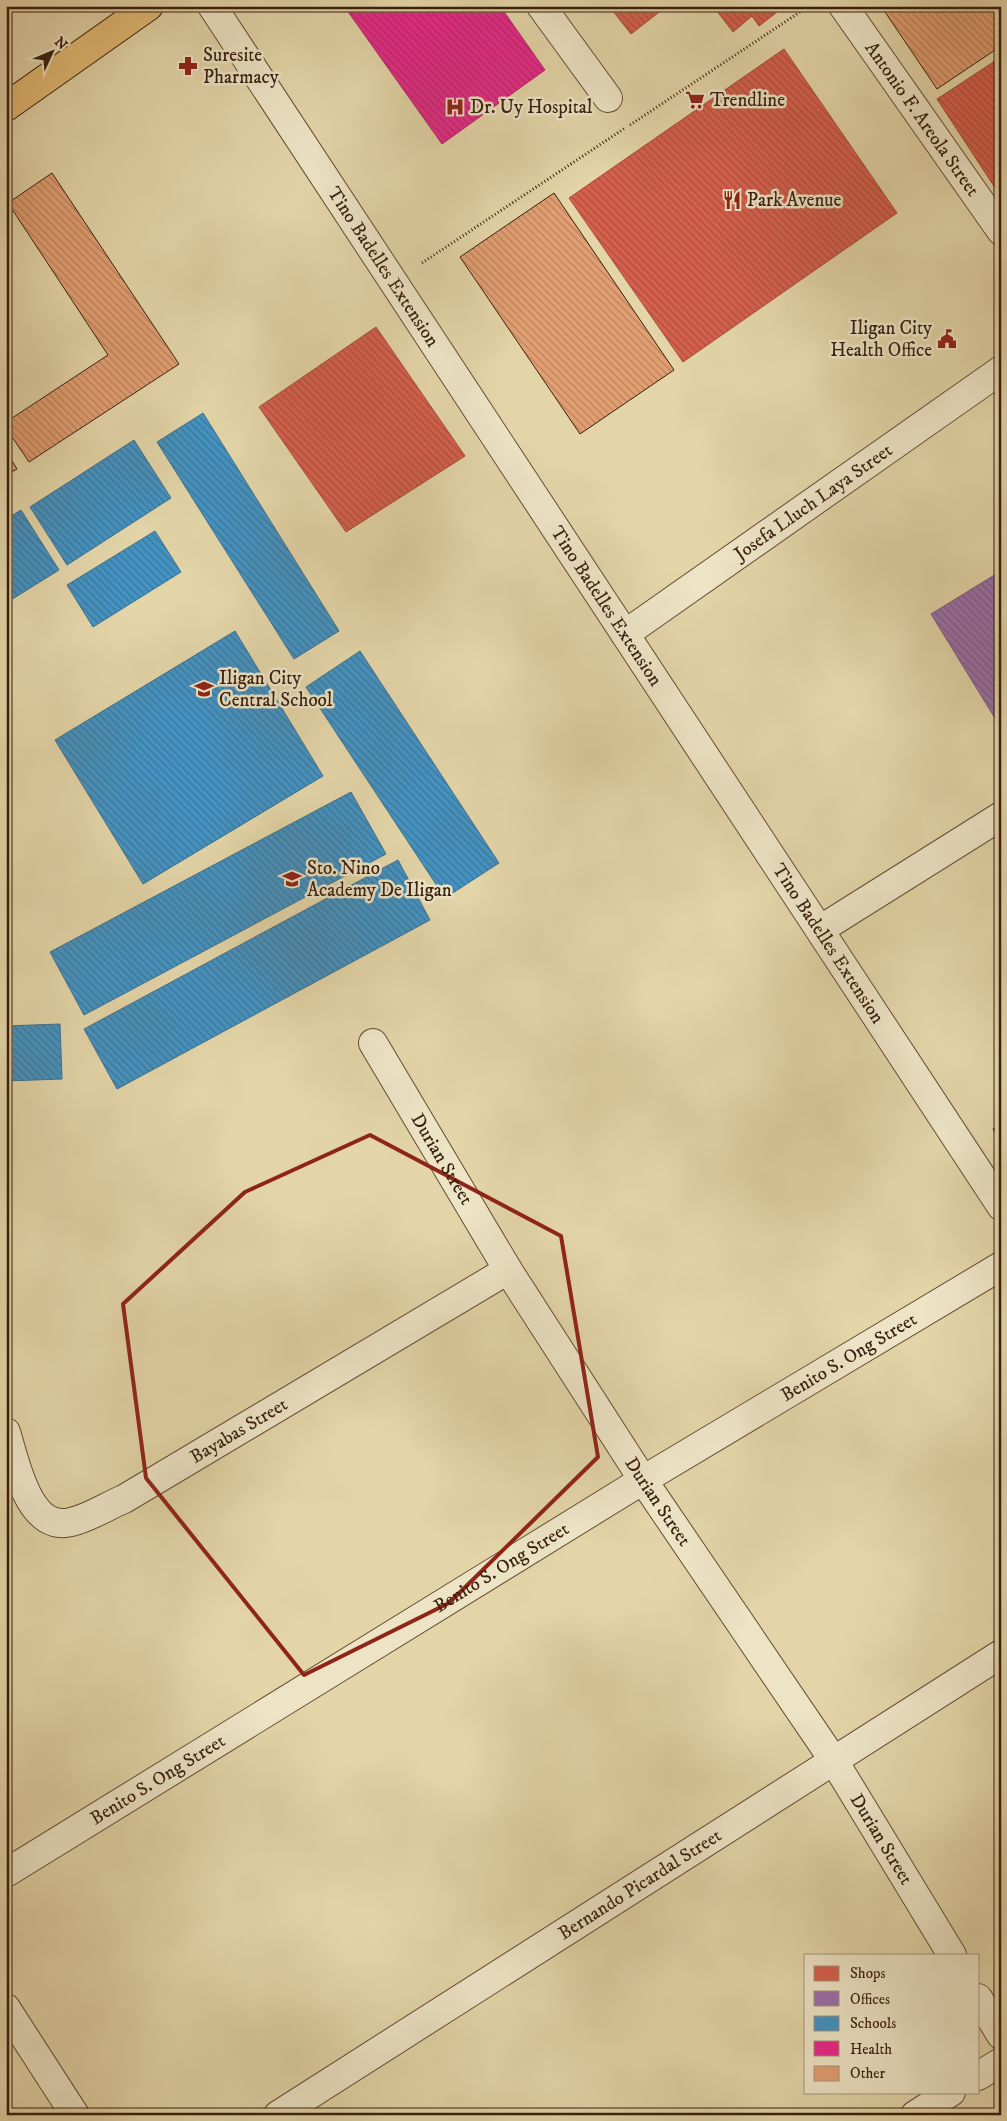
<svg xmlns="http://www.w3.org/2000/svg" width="1007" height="2121" font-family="'IM FELL DW Pica',serif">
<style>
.shops{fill:url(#shops-back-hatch);stroke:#a64c3a}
.offices{fill:url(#offices-back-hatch);stroke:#7c587c}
.schools{fill:url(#schools-back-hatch);stroke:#3f708d}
.health{fill:url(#health-back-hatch);stroke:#b22665}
.building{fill:url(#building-back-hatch);stroke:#371f0f}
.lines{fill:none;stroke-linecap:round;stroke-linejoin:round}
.minor-casing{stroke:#624c35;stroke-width:30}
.tertiary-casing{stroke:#624c35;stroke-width:30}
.trunk-casing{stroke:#371f0f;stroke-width:30}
.path{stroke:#371f0f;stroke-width:3;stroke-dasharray:1 2.5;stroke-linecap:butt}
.minor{stroke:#ede4c6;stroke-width:28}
.tertiary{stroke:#ede4c6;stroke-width:28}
.trunk{stroke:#e2ba74;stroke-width:28}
.marked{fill:none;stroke:#8f2418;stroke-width:4;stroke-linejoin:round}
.labels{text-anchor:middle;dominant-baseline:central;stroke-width:5;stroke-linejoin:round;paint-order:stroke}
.poi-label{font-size:19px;fill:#371f0f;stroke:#ede4c6;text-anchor:start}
.street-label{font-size:19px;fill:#371f0f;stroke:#ede4c6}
</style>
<defs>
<pattern id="shops-back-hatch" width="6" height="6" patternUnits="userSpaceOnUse" patternTransform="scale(1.25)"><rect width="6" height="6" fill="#d6604d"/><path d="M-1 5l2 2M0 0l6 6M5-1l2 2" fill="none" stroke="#ae4f3e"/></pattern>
<pattern id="offices-back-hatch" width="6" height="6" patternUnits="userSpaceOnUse" patternTransform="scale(1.25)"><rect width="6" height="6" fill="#9970ab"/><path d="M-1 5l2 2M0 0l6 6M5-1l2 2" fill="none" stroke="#7e5b8a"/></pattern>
<pattern id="schools-back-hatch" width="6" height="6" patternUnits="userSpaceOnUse" patternTransform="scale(1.25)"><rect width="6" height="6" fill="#4393c3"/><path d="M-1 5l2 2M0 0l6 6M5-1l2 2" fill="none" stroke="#39779d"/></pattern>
<pattern id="health-back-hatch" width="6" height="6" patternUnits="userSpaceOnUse" patternTransform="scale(1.25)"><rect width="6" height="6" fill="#e7298a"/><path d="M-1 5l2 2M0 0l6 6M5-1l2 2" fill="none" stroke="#bc236f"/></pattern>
<pattern id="building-back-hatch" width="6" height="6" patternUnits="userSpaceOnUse" patternTransform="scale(1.25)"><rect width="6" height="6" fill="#e29f72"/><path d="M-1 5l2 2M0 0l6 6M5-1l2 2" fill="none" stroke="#b8815c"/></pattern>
</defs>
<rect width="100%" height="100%" fill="#e3d5a8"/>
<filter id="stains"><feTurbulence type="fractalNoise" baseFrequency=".004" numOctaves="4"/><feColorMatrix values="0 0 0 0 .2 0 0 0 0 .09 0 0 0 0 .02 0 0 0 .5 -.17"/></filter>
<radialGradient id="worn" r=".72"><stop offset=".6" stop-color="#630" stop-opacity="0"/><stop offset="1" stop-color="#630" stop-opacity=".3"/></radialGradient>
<path class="shops" d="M609,6H667L631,34Z
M713,6H785L759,26L752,16L733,32Z
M784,49L897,213L683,362L569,198Z
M1001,57V197L937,99Z
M376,327L465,456L346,532L259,407Z"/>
<path class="offices" d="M1001,571V728L931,614Z"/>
<path class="schools" d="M203,413L339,631L294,659L157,442Z
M134,440L171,498L67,565L30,507Z
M21,510L59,570L6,603V519Z
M155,531L181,572L93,627L67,585Z
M235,631L323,776L143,884L55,740Z
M360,651L499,863L445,898L306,687Z
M351,792L386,854L84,1015L50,952Z
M398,860L430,920L117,1089L84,1029Z
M60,1024L62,1079L6,1081V1026Z"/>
<path class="health" d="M344,6H500L545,70L442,144Z"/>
<path class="building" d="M881,6H1001V46L937,89Z
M52,173L179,364L29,462L6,428V422L108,355L8,203Z
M554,193L674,370L580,434L460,257Z
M6,451L17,469L6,475Z
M1001,1124V1142L993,1129Z"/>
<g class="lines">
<g class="minor-casing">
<g id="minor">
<path d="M541,6L608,98"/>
<path id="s1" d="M625,634L1001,370"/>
<path d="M821,929L1001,816"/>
<path id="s2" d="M373,1043L508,1270L643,1480L834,1761L952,1955"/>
<path id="s3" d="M6,1432C15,1460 28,1533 71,1522C89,1518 107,1506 124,1499L508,1270"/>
<path id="s4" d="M6,1873L643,1480L1001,1266"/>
<path d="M978,1998L1001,2035"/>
<path d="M6,2008L75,2115"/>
<path d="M978,2076L1001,2062"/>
<path id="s5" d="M278,2115L1001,1654"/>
<path d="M915,2115L951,2092"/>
</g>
</g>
<g class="tertiary-casing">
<g id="tertiary">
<path id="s6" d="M212,6L1001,1206"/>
<path id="s7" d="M843,6L1001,231"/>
</g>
</g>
<g class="trunk-casing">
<path id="trunk" d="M6,107L149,6"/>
</g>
<path class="path" d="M630,125L809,6
M422,263L625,128"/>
<use href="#minor" class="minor"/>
<use href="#tertiary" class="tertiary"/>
<use href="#trunk" class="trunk"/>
</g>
<path class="marked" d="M370,1135L561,1236L598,1457L449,1603L304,1675L146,1478L123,1304L245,1192Z"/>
<defs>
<g id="pharmacy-bare" transform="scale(1.5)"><path d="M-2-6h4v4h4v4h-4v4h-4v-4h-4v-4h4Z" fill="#8f2418" stroke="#ede4c6" stroke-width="2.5" paint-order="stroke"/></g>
<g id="supermarket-bare" transform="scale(1.5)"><path d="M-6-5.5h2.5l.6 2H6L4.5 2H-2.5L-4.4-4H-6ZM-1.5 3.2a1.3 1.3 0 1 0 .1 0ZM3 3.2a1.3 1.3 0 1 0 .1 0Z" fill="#8f2418" stroke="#ede4c6" stroke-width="2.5" paint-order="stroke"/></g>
<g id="hospital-bare" transform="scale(1.5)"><path d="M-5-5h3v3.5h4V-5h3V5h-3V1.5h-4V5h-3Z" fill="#8f2418" stroke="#ede4c6" stroke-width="2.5" paint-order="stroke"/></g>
<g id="restaurant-bare" transform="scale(1.5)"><path d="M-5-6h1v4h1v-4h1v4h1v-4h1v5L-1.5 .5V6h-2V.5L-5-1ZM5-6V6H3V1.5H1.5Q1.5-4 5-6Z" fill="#8f2418" stroke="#ede4c6" stroke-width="2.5" paint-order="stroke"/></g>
<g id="civic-bare" transform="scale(1.5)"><path d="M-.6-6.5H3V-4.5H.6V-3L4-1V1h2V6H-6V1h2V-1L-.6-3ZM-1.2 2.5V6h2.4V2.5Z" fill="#8f2418" stroke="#ede4c6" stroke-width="2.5" paint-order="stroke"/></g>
<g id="school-bare" transform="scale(1.5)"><path d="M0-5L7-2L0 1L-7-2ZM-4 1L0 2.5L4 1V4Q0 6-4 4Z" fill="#8f2418" stroke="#ede4c6" stroke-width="2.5" paint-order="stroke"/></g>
</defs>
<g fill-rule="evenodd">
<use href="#pharmacy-bare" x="188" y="66"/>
<use href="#supermarket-bare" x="695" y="100"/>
<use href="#hospital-bare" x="455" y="107"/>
<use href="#restaurant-bare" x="732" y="200"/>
<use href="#civic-bare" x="947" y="339"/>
<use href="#school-bare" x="204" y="689"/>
<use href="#school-bare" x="292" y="879"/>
</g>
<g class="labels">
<g class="poi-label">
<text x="203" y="55">Suresite<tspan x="203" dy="22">Pharmacy</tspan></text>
<text x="710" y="100">Trendline</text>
<text x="470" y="107">Dr. Uy Hospital</text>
<text x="747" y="200">Park Avenue</text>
<text x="932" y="328" text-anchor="end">Iligan City<tspan x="932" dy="22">Health Office</tspan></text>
<text x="219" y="678">Iligan City<tspan x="219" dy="22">Central School</tspan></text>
<text x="307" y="868">Sto. Nino<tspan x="307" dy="22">Academy De Iligan</tspan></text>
</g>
<g class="street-label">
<text stroke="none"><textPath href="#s7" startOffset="138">Antonio F. Areola Street</textPath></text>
<text stroke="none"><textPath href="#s6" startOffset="312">Tino Badelles Extension</textPath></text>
<text stroke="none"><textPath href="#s1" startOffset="230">Josefa Lluch Laya Street</textPath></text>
<text stroke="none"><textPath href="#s6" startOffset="718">Tino Badelles Extension</textPath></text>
<text stroke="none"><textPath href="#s6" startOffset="1122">Tino Badelles Extension</textPath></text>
<text stroke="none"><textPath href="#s2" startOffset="135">Durian Street</textPath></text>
<text stroke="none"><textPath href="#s4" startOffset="988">Benito S. Ong Street</textPath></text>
<text stroke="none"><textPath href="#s3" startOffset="314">Bayabas Street</textPath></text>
<text stroke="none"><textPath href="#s2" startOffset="540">Durian Street</textPath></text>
<text stroke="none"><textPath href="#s4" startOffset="582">Benito S. Ong Street</textPath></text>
<text stroke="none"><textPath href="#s4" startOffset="178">Benito S. Ong Street</textPath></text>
<text stroke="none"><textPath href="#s2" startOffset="945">Durian Street</textPath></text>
<text stroke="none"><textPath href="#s5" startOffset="429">Bernando Picardal Street</textPath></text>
</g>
</g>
<rect width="1007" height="2121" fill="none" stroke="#e3d5a8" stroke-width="25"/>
<rect x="8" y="8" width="992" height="2106" fill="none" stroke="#371f0f" stroke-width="2.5"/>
<rect x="12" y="12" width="982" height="2096" fill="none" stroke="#371f0f"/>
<rect x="804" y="1954" width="175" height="140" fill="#ede4c6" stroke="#a4957d"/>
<rect x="814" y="1966" width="25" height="15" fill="#d6604d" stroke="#a4957d"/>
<text x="850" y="1978" font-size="15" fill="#371f0f">Shops</text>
<rect x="814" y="1991" width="25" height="15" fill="#9970ab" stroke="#a4957d"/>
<text x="850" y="2004" font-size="15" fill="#371f0f">Offices</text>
<rect x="814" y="2016" width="25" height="15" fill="#4393c3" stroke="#a4957d"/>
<text x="850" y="2028" font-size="15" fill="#371f0f">Schools</text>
<rect x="814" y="2041" width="25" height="15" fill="#e7298a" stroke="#a4957d"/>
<text x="850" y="2054" font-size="15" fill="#371f0f">Health</text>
<rect x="814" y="2066" width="25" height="15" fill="#e29f72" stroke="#a4957d"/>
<text x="850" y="2078" font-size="15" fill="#371f0f">Other</text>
<g transform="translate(52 52) rotate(46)" stroke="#ede4c6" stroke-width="4" paint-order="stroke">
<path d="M0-4L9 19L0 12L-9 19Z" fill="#371f0f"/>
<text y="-8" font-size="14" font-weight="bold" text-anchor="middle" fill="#371f0f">N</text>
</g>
<rect width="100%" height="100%" filter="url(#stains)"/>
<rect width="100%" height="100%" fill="url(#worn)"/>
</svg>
